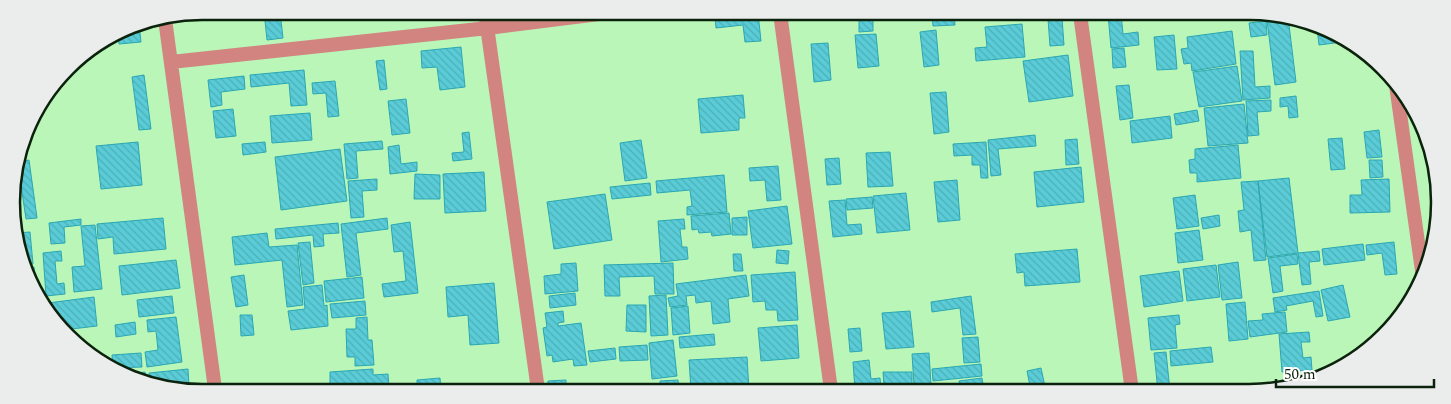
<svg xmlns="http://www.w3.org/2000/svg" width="1451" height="404" font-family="Spectral,serif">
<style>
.building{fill:url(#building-back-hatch);stroke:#2ba7b2}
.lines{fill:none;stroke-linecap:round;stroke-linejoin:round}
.minor{stroke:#d28580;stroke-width:14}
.rim{fill:none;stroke:#0b230c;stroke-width:2.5}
</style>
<defs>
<pattern id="building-back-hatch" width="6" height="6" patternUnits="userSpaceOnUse" patternTransform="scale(1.25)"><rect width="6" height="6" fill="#5accd7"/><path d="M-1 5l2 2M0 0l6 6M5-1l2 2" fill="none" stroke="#4dafb7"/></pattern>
</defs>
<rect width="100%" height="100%" fill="#baf6b8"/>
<path class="building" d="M264,11L280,12L283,38L267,40Z
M758,13L761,41L745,42L743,25L716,28L715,17Z
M859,13H873V31L859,32Z
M874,13L931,14V16L874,19Z
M932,14H954L955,25L933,26Z
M965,14H984V17L966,19Z
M1108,14H1121L1123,34L1138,32L1139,45L1111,48Z
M1288,17L1296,82L1275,85L1267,20Z
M1062,18L1064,45L1050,46L1048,19Z
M1266,21L1267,35L1251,37L1249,23Z
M139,24L141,42L119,44L118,32L129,26Z
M1022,24L1025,57L976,61L975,48L987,47L985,27Z
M1317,28L1350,41L1319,45Z
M936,30L939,65L924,67L920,32Z
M1232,31L1236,64L1192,71L1191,63L1184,64L1181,49L1188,48L1187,37Z
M876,34L879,66L858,68L855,35Z
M1174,35L1177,69L1157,70L1154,37Z
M828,43L831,80L814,82L811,44Z
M461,47L465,87L440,90L437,67L422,68L421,51Z
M1124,48L1126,67L1113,68L1112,49Z
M90,50L91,59L74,61L76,59Z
M1240,51H1253L1255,87L1270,86V98L1243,100Z
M1068,55L1073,96L1029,102L1023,61Z
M384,60L387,89L380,90L376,61Z
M1237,66L1242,101L1199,107L1193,72Z
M304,70L307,105L291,106L289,83L251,87L250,75Z
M144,75L151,129L139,130L132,77Z
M244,76L245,89L221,92L222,105L211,107L208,80Z
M335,81L339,116L328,117L326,93L313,94L312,83Z
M1129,85L1133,118L1120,120L1116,86Z
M946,92L949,132L934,134L930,93Z
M743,95L745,118H739V130L701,133L698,99Z
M1296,96L1298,117L1289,118L1288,106L1280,107V98Z
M406,99L410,133L392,135L388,101Z
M1271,100V111L1257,112L1259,135L1248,136L1246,101Z
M1244,104L1248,143L1208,146L1204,108Z
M233,109L236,136L216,138L213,111Z
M1197,110L1199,121L1176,125L1174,114Z
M310,113L312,140L272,143L270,116Z
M1170,116L1172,138L1132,143L1130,121Z
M1379,130L1382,157L1367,158L1364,132Z
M469,132L472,159L453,161L452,153L464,152L462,133Z
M1035,135L1036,146L998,149L1001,175L991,176L988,140Z
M1342,138L1345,169L1331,170L1328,139Z
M1077,139L1079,164L1066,165L1065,140Z
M641,140L647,178L625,181L620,143Z
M382,141L383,149L356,151L358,178L347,179L344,144Z
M138,142L142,185L101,189L96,146Z
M265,142L266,152L243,155L242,144Z
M986,142L988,178H981L980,165H972V155L954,156L953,144Z
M399,145L401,164L417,162V171L390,174L388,147Z
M1238,145L1241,178L1197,182V173H1190L1189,160L1195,159V149Z
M340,149L347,201L281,210L275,157Z
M890,152L893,186L868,187L866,153Z
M839,158L841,184L827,185L825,159Z
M29,160L37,218L26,219L18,165L19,162Z
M1369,160H1382L1383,177L1370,178Z
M778,166L781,200L767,201L765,180L750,181L749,168Z
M1081,167L1084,202L1037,207L1034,172Z
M484,172L486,211L445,213L443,174Z
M1436,173V222L1430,174Z
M415,174L440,175V199H414Z
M724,175L727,212L687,215V207L692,206L690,190L657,193L656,181Z
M1289,178L1298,253L1267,257L1258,181Z
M377,179V190L362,191L364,217L351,218L348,181Z
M1389,179L1390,212L1350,213V195H1362L1361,180Z
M957,180L960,220L938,222L934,182Z
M1258,181L1266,260L1254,261L1251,230L1240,232L1238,211L1244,210L1241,182Z
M650,183L651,195L612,199L610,187Z
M906,193L910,230L877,233L873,196Z
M605,194L612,240L554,249L547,202Z
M1195,195L1199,226L1177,229L1173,198Z
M872,197L873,208L847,210L846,199Z
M845,200L847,225L861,224L862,234L833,237L829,201Z
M787,206L792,244L753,248L748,211Z
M20,212L21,224L15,225L14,213Z
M729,213L731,234L712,236L711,232L699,233L698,229L692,230L691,216Z
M1219,215L1220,226L1203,229L1201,218Z
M747,217V235H732V218Z
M163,218L166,249L114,254L113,237L98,239L97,224Z
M387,218L388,229L356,233L361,275L347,277L341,224Z
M81,219V225L64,227L65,243L51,244L49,223Z
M684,219L685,229H680L682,247H687L688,259L661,262L658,221Z
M410,222L418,293L384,297L382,284L406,281L403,251L394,252L391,225Z
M338,223L339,233L323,234L324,246L314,247L313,235L276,239L275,229Z
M95,225L102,289L74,292L72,267L85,266L81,226Z
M1199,230L1203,260L1178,263L1175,233Z
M30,232L33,264L24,265L18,252L16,233Z
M267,233L269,247L297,245L303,305L287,307L282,260L235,265L232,237Z
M310,242L314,283L303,285L298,243Z
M1394,242L1397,274L1385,275L1382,253L1367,255L1366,245Z
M1363,244L1365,260L1324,265L1322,249Z
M1077,249L1080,282L1025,286L1024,272L1017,273L1015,254Z
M777,250L789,251L788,264L776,263Z
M61,251L62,261H55L57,284L64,283L65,294L46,296L43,253Z
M1319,251L1320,261L1309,262L1311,284L1302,285L1298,253Z
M733,254H741L743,271H734Z
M1297,254L1298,264L1280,266L1283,291L1273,293L1268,258Z
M176,260L180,288L122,295L119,266Z
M1238,262L1242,298L1222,300L1218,265Z
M576,263L578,291L545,294L544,276L561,274V264Z
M673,263L674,294H655L654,276L619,277L620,296H605L604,265Z
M1216,265L1220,297L1187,301L1183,269Z
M34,267L37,291L26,268Z
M1179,271L1183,301L1144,307L1140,276Z
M795,272L798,320L778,321L777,310H766L765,301L753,302L751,275Z
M244,275L248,305L236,307L231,277Z
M746,275L749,296L728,299L730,322L713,324L711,301L696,303L695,295L686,296L687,305L670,307L668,298L678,296L676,284Z
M362,277L364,298L326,302L324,281Z
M494,283L499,343L470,345L468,315L448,317L446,287Z
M322,285L324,306L327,305L328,326L291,330L288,311L305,309L303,287Z
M1343,285L1350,317L1328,321L1321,290Z
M1319,291L1323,316L1316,317L1313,301L1286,306L1287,310L1275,312L1273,298Z
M575,293L576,305L550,308L549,296Z
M666,295L668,335L651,336L649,296Z
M172,296L174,313L139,317L137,300Z
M971,296L976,334L963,335L960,308L932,312L931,302Z
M94,297L97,326L63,330L49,316L48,303Z
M365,301L366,315L332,318L330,304Z
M1245,302L1248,339L1229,341L1226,304Z
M627,305H646V332L626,331Z
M688,306L690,333L673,335L671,308Z
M563,311L564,322L558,323V326L581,323L587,365L574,366L573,359L553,362L552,355L547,356L543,328L547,327L545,313Z
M910,311L914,347L886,349L882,313Z
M1285,312L1287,332L1250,337L1248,321L1263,320L1262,314Z
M240,315H252L254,335L241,336Z
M1179,315L1180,324L1175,325L1177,348L1151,350L1148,318Z
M176,317L182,362L147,367L145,352L158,350L156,331L148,332L147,320Z
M367,317L368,340H372L374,365L355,366V357H347L346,329H356V318Z
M135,322L136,334L116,337L115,325Z
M797,325L799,358L761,361L758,328Z
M860,328L862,351L850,352L848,329Z
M1309,332L1310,342H1301L1303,358L1311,357L1312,370L1282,372L1279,334Z
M714,334L715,345L680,348L679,337Z
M978,337L980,362L964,363L962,338Z
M673,340L677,376L652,379L649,343Z
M647,345L648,360L620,361L619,347Z
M1211,347L1213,362L1171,366L1170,351Z
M615,348L616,359L590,362L588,351Z
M1166,352L1170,391H1158L1154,353Z
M141,353L142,367L113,368L112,355Z
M929,353L931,384L914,385L912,354Z
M747,357L749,390H691L689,360Z
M869,360L871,379L880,378L881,389L855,390L853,362Z
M981,364L982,376L933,381L932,369Z
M1041,368L1046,391H1031L1027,371Z
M188,369L189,386L164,389L150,383L149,373Z
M373,369V375L388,374L389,388L350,389V385L330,386V372Z
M145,372L146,381L129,374Z
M883,372H912V385L884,386Z
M440,378L441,390H417V380Z
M982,378L984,391H960L959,381Z
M566,380V390H548V381Z
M678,380L679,390H661L660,381Z
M809,384L810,390H781V388Z"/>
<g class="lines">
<path class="minor" d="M485,12L538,390
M780,13L831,390
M1080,14L1132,391
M165,19L215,389
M171,62L488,28L607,13
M1396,85L1423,278"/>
</g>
<path d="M0 0H1451V404H0ZM202 20H1249A182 182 0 0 1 1431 202V202A182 182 0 0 1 1249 384H202A182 182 0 0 1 20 202V202A182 182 0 0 1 202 20Z" fill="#ebedec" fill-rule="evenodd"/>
<path class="rim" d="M202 20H1249A182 182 0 0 1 1431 202V202A182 182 0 0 1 1249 384H202A182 182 0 0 1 20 202V202A182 182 0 0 1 202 20Z"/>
<path d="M1276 379v8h158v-8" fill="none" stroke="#0b230c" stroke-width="2.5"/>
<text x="1284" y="379" font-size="15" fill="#0b230c" stroke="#ffffff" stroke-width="4" paint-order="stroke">50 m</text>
</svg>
